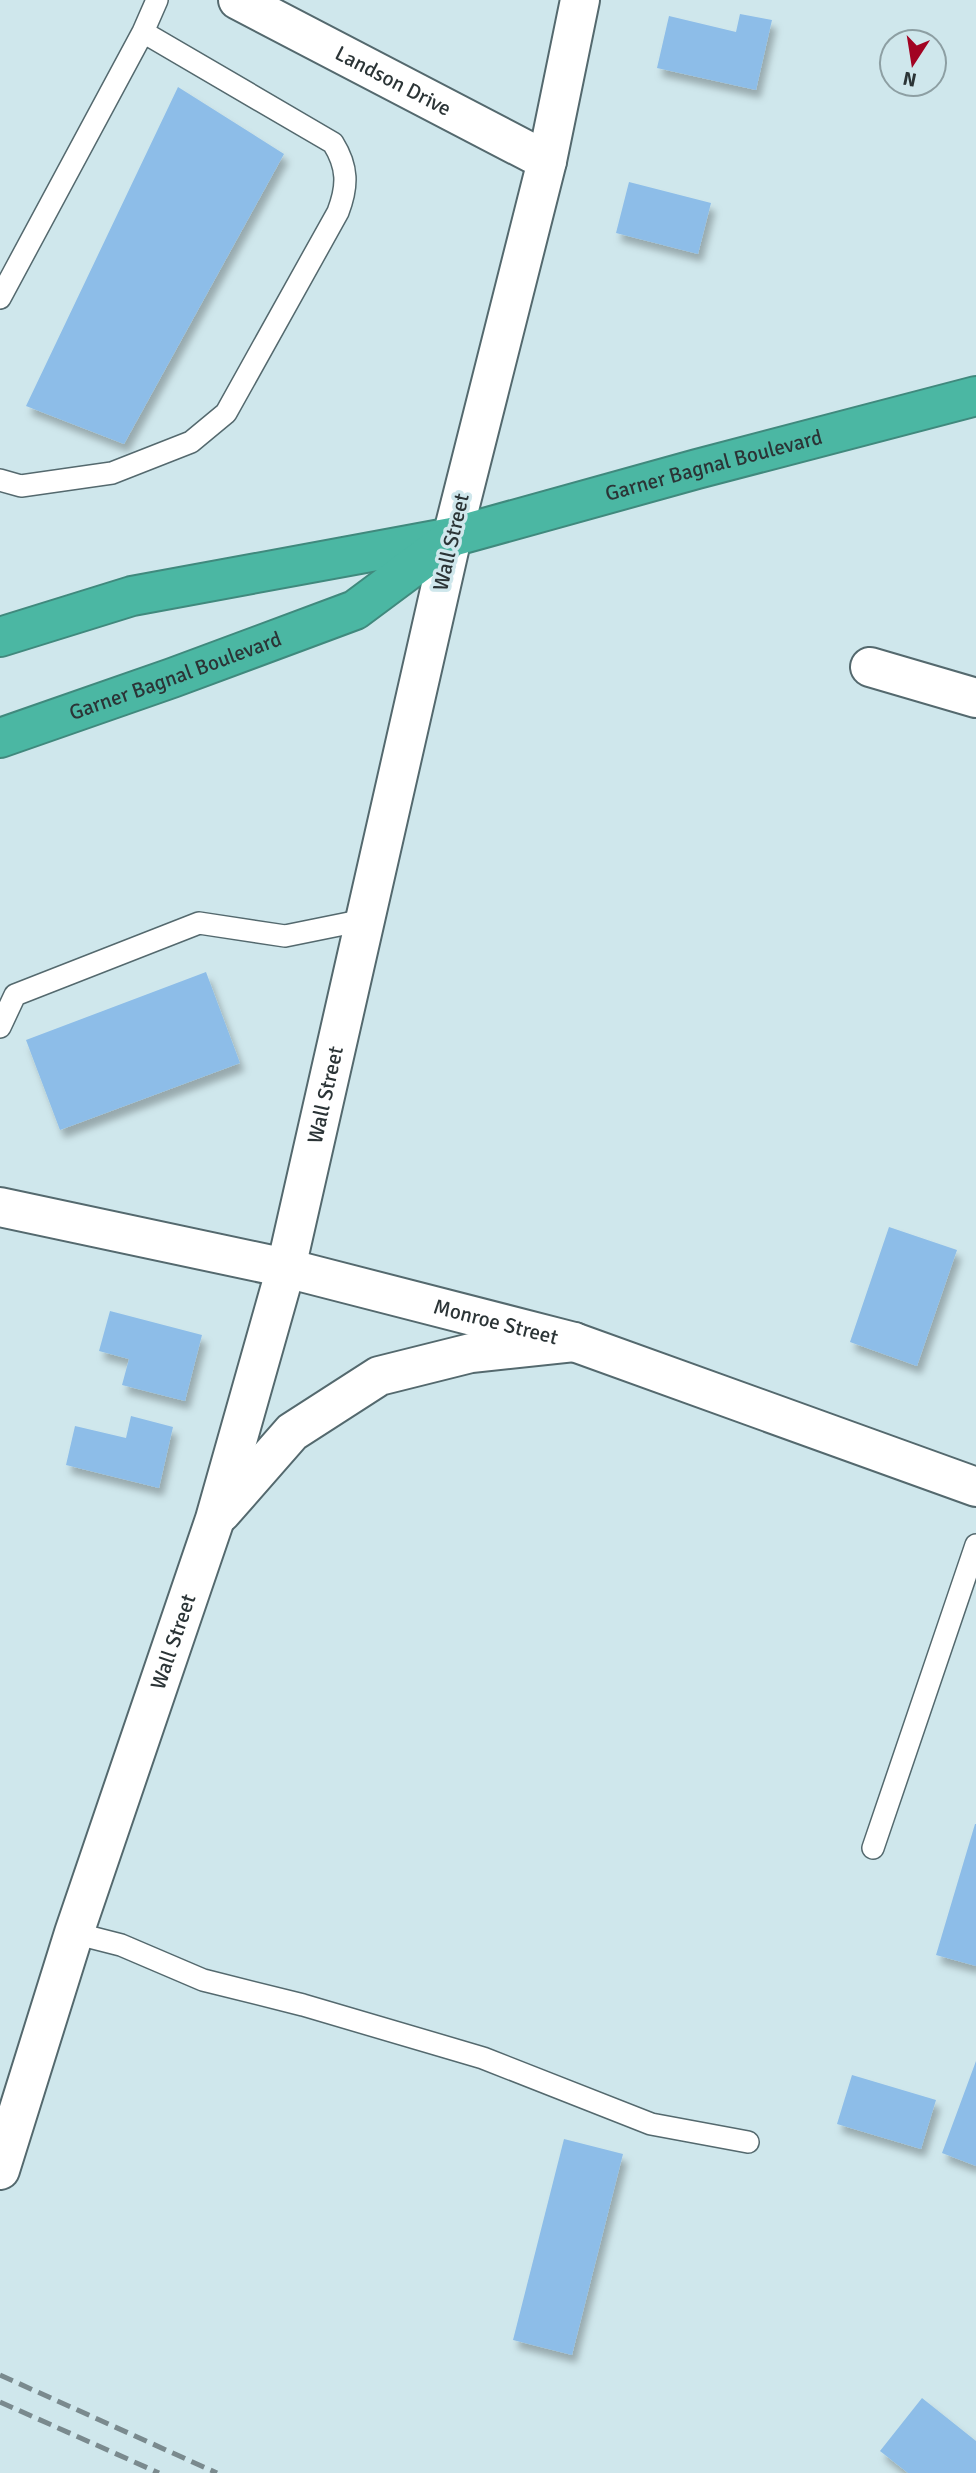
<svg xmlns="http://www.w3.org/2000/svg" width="976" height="2473" font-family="Signika,sans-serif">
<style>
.building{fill:#8dbde8;filter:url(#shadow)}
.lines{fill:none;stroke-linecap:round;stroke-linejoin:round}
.lane-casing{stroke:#54696e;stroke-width:24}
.street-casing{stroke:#54696e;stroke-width:42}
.secondary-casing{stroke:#54696e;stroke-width:42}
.highway-casing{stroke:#40897d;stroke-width:42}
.lane{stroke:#fff;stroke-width:21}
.street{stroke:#fff;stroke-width:38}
.secondary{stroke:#fff;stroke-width:38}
.highway{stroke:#4bb7a3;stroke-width:38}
.rail{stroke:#7a8a8e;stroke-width:5;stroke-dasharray:14 7;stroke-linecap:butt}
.labels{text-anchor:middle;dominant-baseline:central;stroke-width:7;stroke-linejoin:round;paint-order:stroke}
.street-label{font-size:21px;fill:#2b3436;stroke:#cfe7ec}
</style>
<defs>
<filter id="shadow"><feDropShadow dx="4.5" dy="8" stdDeviation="3.5" flood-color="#0004"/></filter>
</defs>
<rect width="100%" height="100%" fill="#cfe7ec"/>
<path class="building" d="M740,14L772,20L756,90L657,68L669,16L736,32Z
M178,87L284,154L124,444L26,406Z
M629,182L711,203L698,254L616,233Z
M206,972L240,1063L60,1130L26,1040Z
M889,1227L957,1250L917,1366L850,1342Z
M110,1311L202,1335L185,1401L122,1385L129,1359L99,1351Z
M131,1416L173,1427L159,1488L66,1465L75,1426L126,1438Z
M975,1824H976V1966L936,1955Z
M976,2061V2166L942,2153Z
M852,2075L936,2100L921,2149L837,2124Z
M564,2139L623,2154L572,2355L513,2340Z
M922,2398L976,2441V2473H908L880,2451Z"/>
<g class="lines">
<g class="lane-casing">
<path id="lane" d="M0,298L143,32L157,0
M0,480L21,486L112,473L191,442L226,413L338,212C348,186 348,167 333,143L143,32
M0,1027L15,995L199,923L285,936L364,920
M873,1848L976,1545
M74,1933L121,1945L203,1980L303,2005L483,2058L651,2124L748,2142"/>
</g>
<g class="street-casing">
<g id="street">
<path id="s1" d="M238,0L547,161"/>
<path d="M452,537L547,161L580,0"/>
<path d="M870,667L976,698"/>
<path id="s2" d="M0,1207L286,1268L574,1342L976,1487"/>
</g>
</g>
<g class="secondary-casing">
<g id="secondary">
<path d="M221,1513L292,1432L379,1376L471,1353L574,1342"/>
<path id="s3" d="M0,2170L74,1933L215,1519L286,1268L452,537"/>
</g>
</g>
<g class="highway-casing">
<g id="highway">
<path id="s4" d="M0,637L132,596L452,537L697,469L976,396"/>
<path id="s5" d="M0,738L172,678L355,610L445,543"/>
</g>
</g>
<use href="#lane" class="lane"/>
<use href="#street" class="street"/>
<use href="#secondary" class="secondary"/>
<use href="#highway" class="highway"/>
<path class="rail" d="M0,2375L217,2473
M0,2402L159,2473"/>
</g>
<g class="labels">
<g class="street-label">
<text stroke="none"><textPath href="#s1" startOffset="175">Landson Drive</textPath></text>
<text stroke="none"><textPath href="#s4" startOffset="735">Garner Bagnal Boulevard</textPath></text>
<text transform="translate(451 542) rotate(-77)">Wall Street</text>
<text stroke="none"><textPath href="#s5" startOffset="186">Garner Bagnal Boulevard</textPath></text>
<text stroke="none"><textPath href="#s3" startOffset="1124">Wall Street</textPath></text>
<text stroke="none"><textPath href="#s2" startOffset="509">Monroe Street</textPath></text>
<text stroke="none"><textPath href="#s3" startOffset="556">Wall Street</textPath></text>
</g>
</g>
<g transform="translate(913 63) rotate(192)"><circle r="33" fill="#cfe7ec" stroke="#8d9fa3" stroke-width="2"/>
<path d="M0-5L12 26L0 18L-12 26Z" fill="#a20322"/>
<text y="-10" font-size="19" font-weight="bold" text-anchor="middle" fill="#2b3436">N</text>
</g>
</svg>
